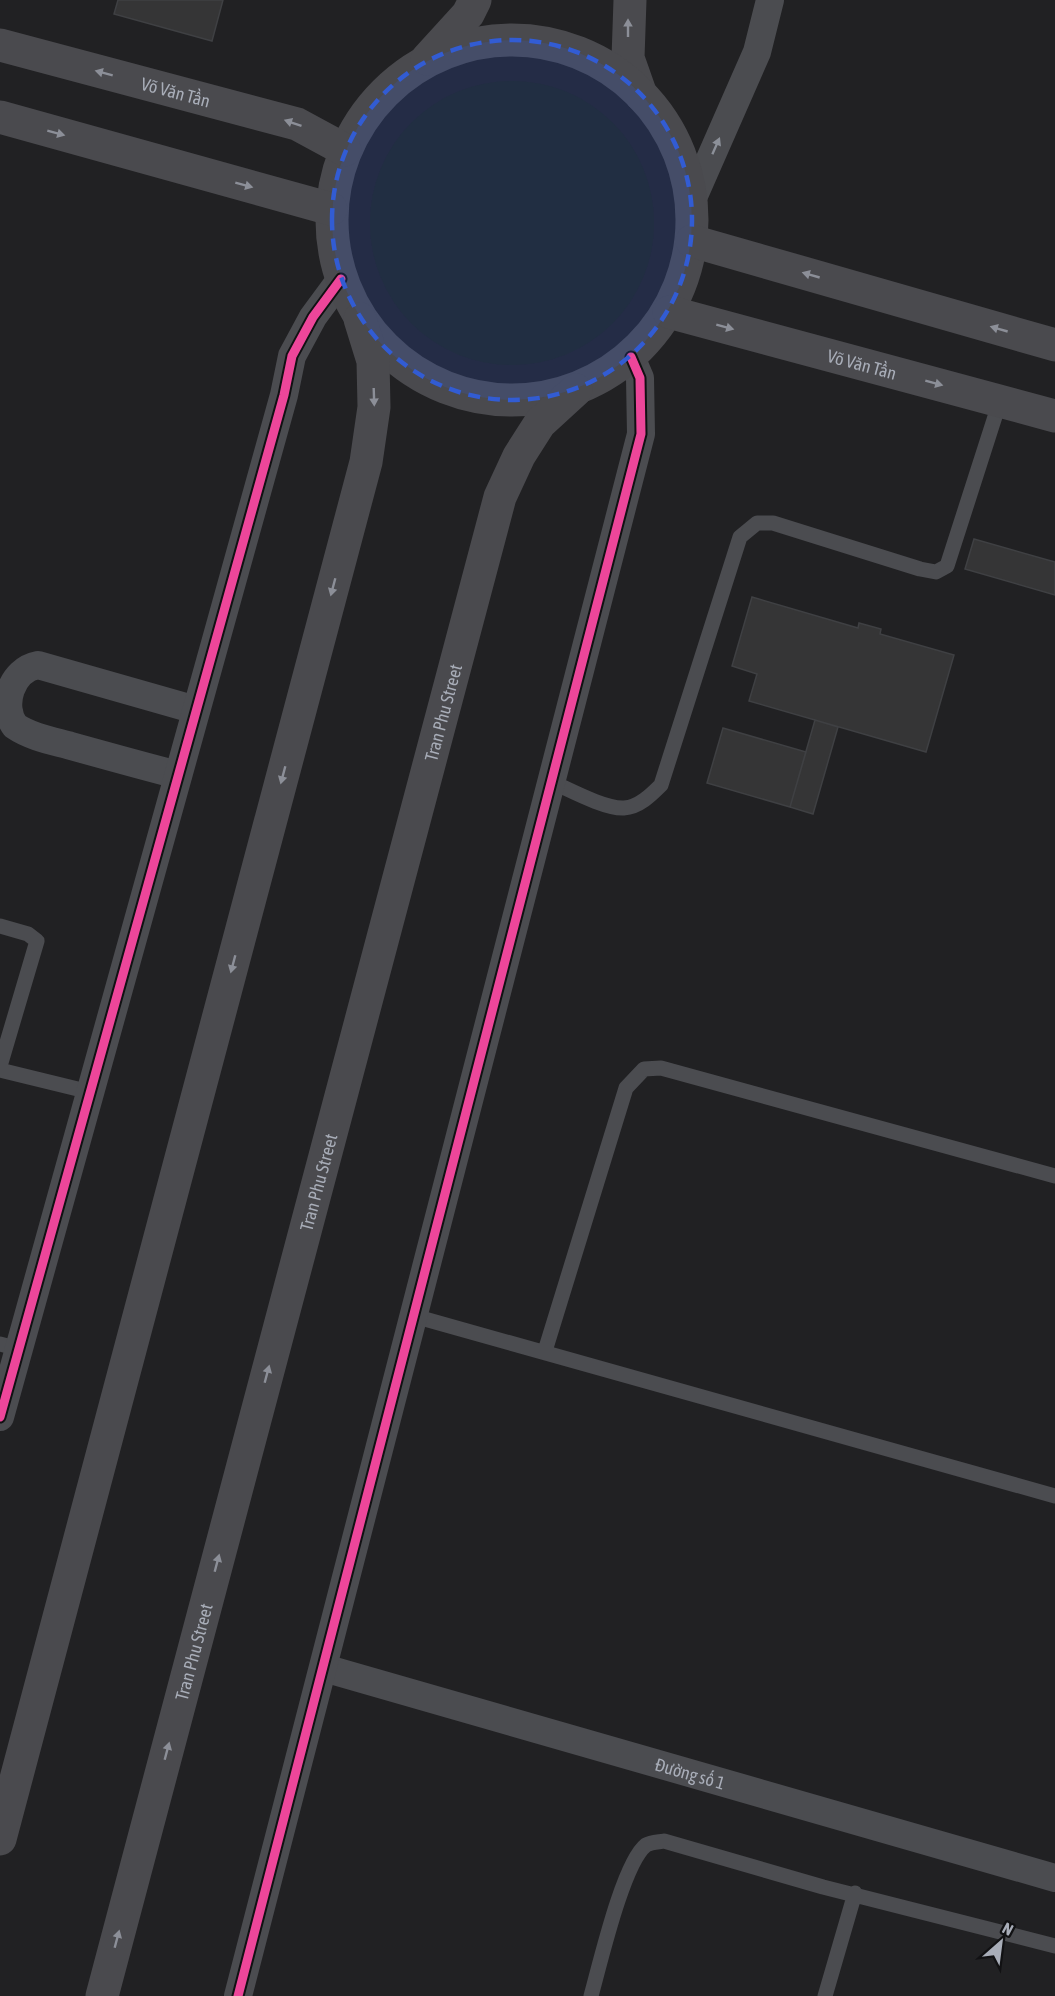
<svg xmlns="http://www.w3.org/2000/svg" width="1055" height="1996" font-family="'Asap Condensed',sans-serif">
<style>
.built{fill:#212123}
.green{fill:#1d241e}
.building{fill:#353536;stroke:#3f4043;stroke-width:1.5}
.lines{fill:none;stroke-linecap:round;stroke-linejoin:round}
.lane{stroke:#4b4c50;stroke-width:15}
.street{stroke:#4b4c50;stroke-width:28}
.secondary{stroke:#4a4a4e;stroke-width:33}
.cycleway-casing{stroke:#111113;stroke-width:13}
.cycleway{stroke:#ed469a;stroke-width:9}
.oneway{fill:#8c8f98}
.oneway2{fill:#8c9099}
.marked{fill:#325cd3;fill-opacity:0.2;stroke:#325cd3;stroke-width:4.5;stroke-dasharray:12 8;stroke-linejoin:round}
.labels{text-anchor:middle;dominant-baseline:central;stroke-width:6;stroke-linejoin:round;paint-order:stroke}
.street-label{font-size:18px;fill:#a8adb8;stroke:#111113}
</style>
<rect width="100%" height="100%" fill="#171717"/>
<path class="built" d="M0,0H1055V1996H0Z"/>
<path class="green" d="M370 223a142 142 0 1 1 284 0a142 142 0 1 1-284 0Z"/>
<path class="building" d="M118,0H223L212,41L114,14Z
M974,539L1055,562V595L965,569Z
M752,597L858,628L859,623L881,629L880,634L954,655L926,752L749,701L757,674L732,666Z
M815,720L838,727L813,814L790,807Z
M723,728L806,752L790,807L707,783Z"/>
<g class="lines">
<path class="lane" d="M552,782C570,790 605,809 624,808C639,807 651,795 661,785L740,537L757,523H773L920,569L936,572L947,566L1000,401
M0,926L28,934L37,941L0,1066
M0,1070L90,1092
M414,1316L1055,1496
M0,1344L19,1349
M545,1351L626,1088L644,1069L661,1068L1055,1176
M591,1996C600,1964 623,1863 646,1845C651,1842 659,1842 664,1841L823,1887L1055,1946
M825,1996L855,1893"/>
<g class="street">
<path d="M692,200L757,52L770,0"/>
<path d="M178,775C143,766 107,756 71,746C53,741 31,737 15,726C0,706 11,670 38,665L196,710"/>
<path d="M0,1417L284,395L292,356L313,317L341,279"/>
<path id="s1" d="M324,1668L1055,1878"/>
<path d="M238,1996L641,434L640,378L631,357"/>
</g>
<g class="secondary">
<path d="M630,0L628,58L641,95"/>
<circle cx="512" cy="220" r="180"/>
<path id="s2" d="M0,45L297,124L345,150"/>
<path d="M427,59L468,14L475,0"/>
<path d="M0,117L331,209"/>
<path d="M692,241L1055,345"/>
<path id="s3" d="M669,312L1055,416"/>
<path d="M0,1839L366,462L374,407L373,361L360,319"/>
<path id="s4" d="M102,1996L500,497L519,456L540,423L576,390"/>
</g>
<g class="cycleway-casing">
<path id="cycleway" d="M0,1417L284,395L292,356L313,317L341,279
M238,1996L641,434L640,378L631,357"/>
</g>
<use href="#cycleway" class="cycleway"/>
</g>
<defs><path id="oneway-solid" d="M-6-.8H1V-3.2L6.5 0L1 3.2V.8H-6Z" transform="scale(1.5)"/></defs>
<g class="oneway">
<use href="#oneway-solid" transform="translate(628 28) rotate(-90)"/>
<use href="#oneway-solid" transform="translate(104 73) rotate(-165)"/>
<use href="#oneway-solid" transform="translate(293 123) rotate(-161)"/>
<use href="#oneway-solid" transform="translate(56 133) rotate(15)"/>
<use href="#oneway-solid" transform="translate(244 185) rotate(15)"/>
<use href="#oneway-solid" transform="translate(811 275) rotate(-164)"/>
<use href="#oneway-solid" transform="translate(725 327) rotate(15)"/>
<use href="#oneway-solid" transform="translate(999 329) rotate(-164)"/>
<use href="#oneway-solid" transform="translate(934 383) rotate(15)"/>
<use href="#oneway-solid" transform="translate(374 397) rotate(88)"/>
<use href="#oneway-solid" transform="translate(333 587) rotate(105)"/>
<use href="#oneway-solid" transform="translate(283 775) rotate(105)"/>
<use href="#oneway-solid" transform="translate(233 964) rotate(105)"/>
<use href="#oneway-solid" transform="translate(267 1374) rotate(-75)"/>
<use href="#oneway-solid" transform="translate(217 1563) rotate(-75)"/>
<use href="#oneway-solid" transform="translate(167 1751) rotate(-75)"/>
<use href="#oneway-solid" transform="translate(117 1939) rotate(-75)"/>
</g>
<use class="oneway2" href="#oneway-solid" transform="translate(716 146) rotate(-66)"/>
<path class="marked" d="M332 220a180 180 0 1 1 360 0a180 180 0 1 1-360 0Z"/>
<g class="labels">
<g class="street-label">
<text stroke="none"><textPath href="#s2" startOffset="182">Võ Văn Tần</textPath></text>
<text stroke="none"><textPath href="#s3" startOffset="200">Võ Văn Tần</textPath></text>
<text stroke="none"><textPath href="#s4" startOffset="1328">Tran Phu Street</textPath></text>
<text stroke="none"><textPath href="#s4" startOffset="842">Tran Phu Street</textPath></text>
<text stroke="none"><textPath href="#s4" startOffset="356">Tran Phu Street</textPath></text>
<text stroke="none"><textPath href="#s1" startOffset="381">Đường số 1</textPath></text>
</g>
</g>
<g transform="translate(1001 1942) rotate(28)" stroke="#111113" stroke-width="4.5" paint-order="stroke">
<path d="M0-4.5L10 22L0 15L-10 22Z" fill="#a8adb8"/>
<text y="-9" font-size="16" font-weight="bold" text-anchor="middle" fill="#a8adb8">N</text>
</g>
</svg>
